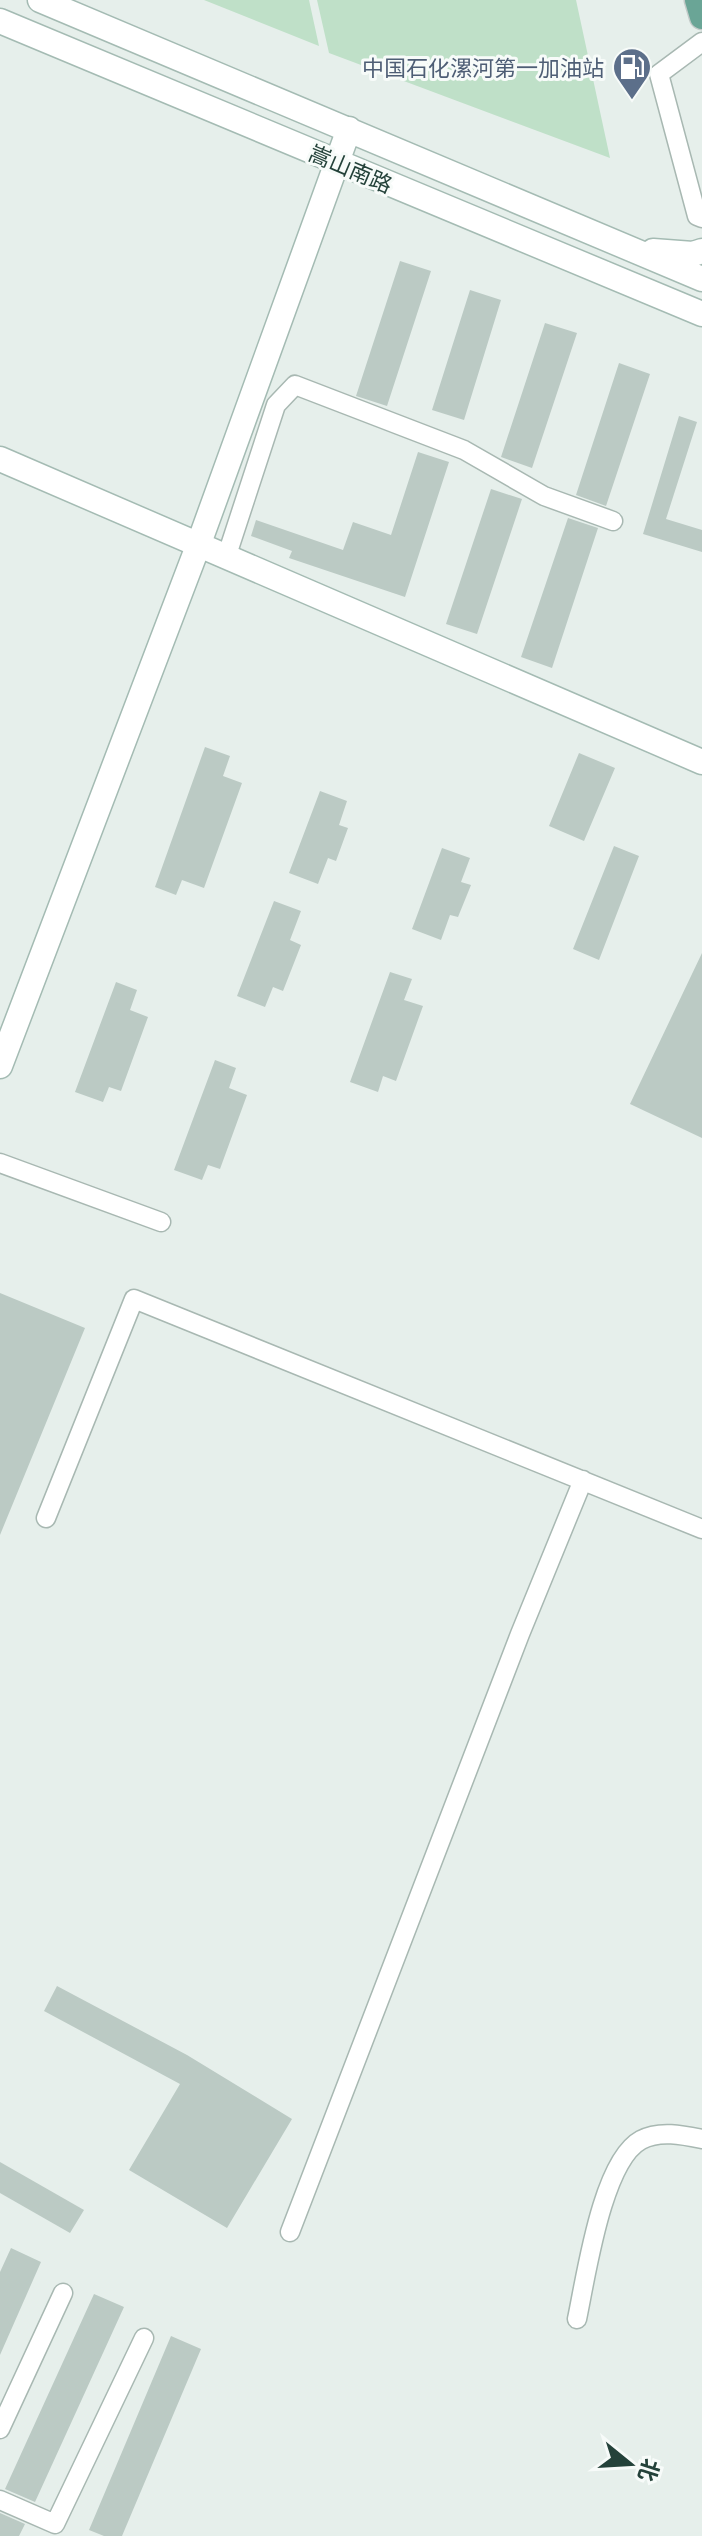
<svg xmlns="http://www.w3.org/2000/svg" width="702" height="2536" font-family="'Exo 2','Noto Sans SC',sans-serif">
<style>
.green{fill:#bfe0c8}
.building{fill:#bbcac4}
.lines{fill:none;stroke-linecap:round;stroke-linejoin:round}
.street-casing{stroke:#a8b8b2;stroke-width:21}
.secondary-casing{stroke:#a4bbb3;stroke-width:27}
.primary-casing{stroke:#c2cac8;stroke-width:27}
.street{stroke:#fff;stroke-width:18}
.secondary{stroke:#fff;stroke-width:24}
.primary{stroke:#6aa596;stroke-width:24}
.labels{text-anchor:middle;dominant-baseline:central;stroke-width:6;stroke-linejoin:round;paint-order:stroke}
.service-label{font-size:22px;fill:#4e5e75;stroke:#f7fbf9;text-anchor:end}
.street-label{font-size:22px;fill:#24423a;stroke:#f7fbf9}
</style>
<rect width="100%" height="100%" fill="#e6efeb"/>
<path class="green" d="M204,0H309L319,46Z
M317,0H576L610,158L329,53Z"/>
<path class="building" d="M400,261L431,271L387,406L356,396Z
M470,290L501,300L464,420L432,410Z
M545,323L577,333L532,468L501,457Z
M619,363L650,374L606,506L576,495Z
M679,416L697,422L666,519L702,530V552L643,534Z
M418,452L449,462L405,597L289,558L292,551L251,536L256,520L343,550L353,522L391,535Z
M491,489L522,499L477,634L446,624Z
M568,518L598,528L552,668L521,657Z
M205,747L230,756L223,776L242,783L204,888L182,880L176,895L155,887Z
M579,753L615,768L584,841L549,826Z
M320,791L347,801L339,825L348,828L336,861L328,858L318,884L289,873Z
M614,846L639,856L599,960L573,949Z
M442,848L470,858L461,882L471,885L458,917L450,915L441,940L412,929Z
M274,901L301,911L290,940L301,945L283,991L273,987L265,1007L237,996Z
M702,953V1138L630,1104Z
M390,972L412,979L404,1000L423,1006L396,1081L383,1076L378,1092L350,1082Z
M116,982L137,990L130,1010L148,1017L121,1091L109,1087L103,1102L75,1092Z
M215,1060L236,1068L229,1088L247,1095L220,1169L208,1165L202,1180L174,1170Z
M0,1293L85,1328L0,1535Z
M57,1986L187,2055L292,2119L227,2228L129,2170L180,2084L44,2011Z
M0,2162L84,2210L70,2233L0,2193Z
M11,2248L41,2262L0,2355V2272Z
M94,2294L124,2307L35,2502L5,2489Z
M171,2336L201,2349L122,2536H104L89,2530Z
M0,2513L25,2524L19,2536H0Z"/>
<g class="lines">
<g class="street-casing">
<path id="street" d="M702,42L659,74L697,216L702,218
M226,558L276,405L295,385L464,450L544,496L613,521
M0,1163L161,1222
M46,1518L134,1299L702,1529
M290,2232L520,1634L583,1480
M577,2319C586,2277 602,2161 641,2140C659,2130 683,2135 702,2139
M0,2429L63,2293
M0,2500L55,2524L144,2338"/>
</g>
<g class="secondary-casing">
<path id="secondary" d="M40,0L702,279
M0,21L702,314
M653,251L693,254L702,251
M0,459L702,762
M0,1066L198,546L349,129"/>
</g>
<g class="primary-casing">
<path id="primary" d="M697,0L702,17"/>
</g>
<use href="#street" class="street"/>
<use href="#secondary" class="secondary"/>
<use href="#primary" class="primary"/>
</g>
<defs>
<g id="fuel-pin" transform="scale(2)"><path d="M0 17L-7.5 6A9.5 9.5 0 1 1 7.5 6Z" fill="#5c6f8a" stroke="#f7fbf9"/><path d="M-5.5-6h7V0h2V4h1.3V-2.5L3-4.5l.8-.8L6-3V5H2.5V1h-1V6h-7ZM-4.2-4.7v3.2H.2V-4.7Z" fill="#fff"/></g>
</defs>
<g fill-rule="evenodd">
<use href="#fuel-pin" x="632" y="67"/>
</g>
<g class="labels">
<g class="service-label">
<text x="604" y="67">中国石化漯河第一加油站</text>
</g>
<g class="street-label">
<text transform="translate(351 168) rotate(23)">嵩山南路</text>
</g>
</g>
<g transform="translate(630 2464) rotate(108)" stroke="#f7fbf9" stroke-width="6" paint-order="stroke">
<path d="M0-6L14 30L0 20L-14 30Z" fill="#24423a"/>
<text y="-12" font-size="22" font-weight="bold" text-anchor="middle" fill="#24423a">北</text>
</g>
</svg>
